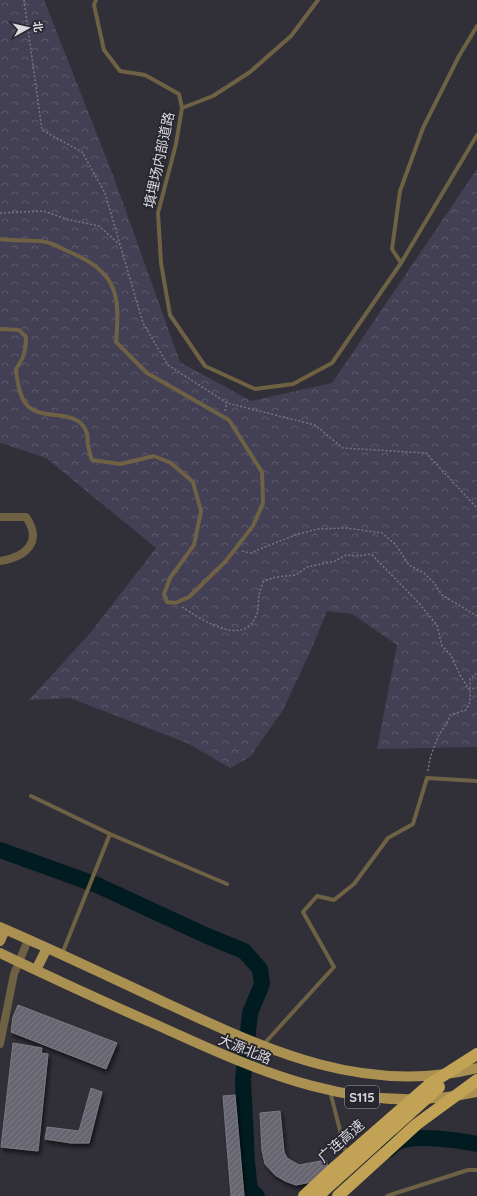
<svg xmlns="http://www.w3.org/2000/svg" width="477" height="1196" font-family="Quicksand,'Noto Sans SC',sans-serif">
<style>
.forest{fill:url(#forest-crowns)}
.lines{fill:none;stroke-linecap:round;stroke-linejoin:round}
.river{stroke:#011c21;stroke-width:16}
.building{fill:url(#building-hatch);stroke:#7b7983;filter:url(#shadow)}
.path{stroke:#78777e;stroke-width:1.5;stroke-dasharray:2 2;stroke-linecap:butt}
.lane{stroke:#6e6144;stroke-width:4}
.street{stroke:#6e6144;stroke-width:8}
.primary{stroke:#aa9051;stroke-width:10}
.highway-bridge{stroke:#c2a355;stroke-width:12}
.labels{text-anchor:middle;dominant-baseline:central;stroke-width:3.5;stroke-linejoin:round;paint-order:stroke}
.shield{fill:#27252e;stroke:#a4a3a9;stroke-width:1}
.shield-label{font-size:13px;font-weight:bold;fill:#d9d9de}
.street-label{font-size:14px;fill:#d9d9de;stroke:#27252e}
</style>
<defs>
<pattern id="forest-crowns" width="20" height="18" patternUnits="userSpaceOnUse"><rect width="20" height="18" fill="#433f55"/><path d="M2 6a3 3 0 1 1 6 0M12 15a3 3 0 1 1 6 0" fill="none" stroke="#5e5a6d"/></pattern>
<pattern id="building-hatch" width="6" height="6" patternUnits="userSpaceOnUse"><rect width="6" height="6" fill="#66656f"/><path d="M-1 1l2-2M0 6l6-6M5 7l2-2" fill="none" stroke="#7b7a83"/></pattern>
<filter id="shadow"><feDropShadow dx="2" dy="3.5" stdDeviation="2" flood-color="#0009"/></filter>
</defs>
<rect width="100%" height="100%" fill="#312f38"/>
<path class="forest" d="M0,0H44L113,175L180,362L251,401L332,383L477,169V747L377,749L397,645L352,614L327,611L311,650L283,710L250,757L230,768L187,743L70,698L29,700L91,632L156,548L46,458L0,443Z"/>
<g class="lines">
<path class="river" d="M0,850L97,885L205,935L244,951L260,969L262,984L250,1013L243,1080L247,1162L250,1190L257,1196
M388,1150C391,1147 394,1144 398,1142C416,1134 458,1140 477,1144"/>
</g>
<path class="building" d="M18,1005L117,1043L106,1069L11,1032L13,1017Z
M13,1043L42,1048L41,1053L48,1054L38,1151L1,1147Z
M91,1088L102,1092L89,1143H71L45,1139L47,1127L79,1131Z
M235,1095L244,1196H231L223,1096Z
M280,1111L284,1152L287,1158L299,1165L326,1160L331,1178L296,1185L285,1181L275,1175L265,1164L262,1150L260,1113Z"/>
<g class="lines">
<path class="path" d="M24,0L42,130L82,152L105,193L143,323L168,365L227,403L315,425L343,448L426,453L477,508
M0,213L43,211L70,220L99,226L120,245
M225,411L227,403
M242,551L250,553L298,534L318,529L346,528L382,533L396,545L409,565L424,573L434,583L442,595L477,616
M182,607C201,619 243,648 256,616C259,610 258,602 259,595C260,590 262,585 264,581L276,577L296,575L307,567L335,561L346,555L358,556L371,554L417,601L437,625L442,646L451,655L460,675L469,689L477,688
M428,771C429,759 434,746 439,735C443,728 448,723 450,715L466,710L470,702V679L477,673"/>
<path class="lane" d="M96,0L94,5L104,50L120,71L145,75L179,94L182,108L176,144L158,213L161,263L170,315L205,366L255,389L293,384L332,363L401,263L477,135
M182,108L213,96L250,72L291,36L318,0
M0,239C15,242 31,239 46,242C55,244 64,250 72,253C118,273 120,296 116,342L147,373L229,420L262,472L263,503L253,526L225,562L189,597L175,603L167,602L164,594L170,578L194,545L201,511L193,482L171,463L154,456L120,464L92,460C90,455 89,450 88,445C87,442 88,437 87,433C78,406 41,423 26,404C19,395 17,380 16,369C24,358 26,350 26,337L19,330L0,329
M401,263L392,249L400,191L423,128L459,56L477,26
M31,796L110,834L227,884
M62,954L110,834
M263,1045L334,967L303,912L317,896L334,900L354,884L388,838L413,824L427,778L477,781
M330,1091L346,1154
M387,1196L468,1170H477"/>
<path class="street" d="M0,517H26C43,542 26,557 0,561
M0,1044L14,974L28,940"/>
<path class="primary" d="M0,927C56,951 112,978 168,1004C267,1050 365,1096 477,1068
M0,941L5,930
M0,953C52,978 104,1002 157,1025C260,1072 361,1118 477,1092
M36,970L47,948"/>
<path class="highway-bridge" d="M304,1196L335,1167L430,1084L477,1054
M318,1196L439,1087
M338,1196L417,1124L477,1080"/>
</g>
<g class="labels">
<rect class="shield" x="345" y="1086" width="34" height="22" rx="3"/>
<g class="shield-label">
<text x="362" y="1097">S115</text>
</g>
<g class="street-label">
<text transform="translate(159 160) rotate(-78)">填埋场内部道路</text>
<text transform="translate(245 1049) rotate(22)">大源北路</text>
<text transform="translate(341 1141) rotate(-41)">广连高速</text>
</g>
</g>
<g transform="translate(28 28) rotate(82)" stroke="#27252e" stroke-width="3" paint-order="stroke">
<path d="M0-3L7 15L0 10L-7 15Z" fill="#d9d9de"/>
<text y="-6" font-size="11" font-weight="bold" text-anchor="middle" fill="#d9d9de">北</text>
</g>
</svg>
